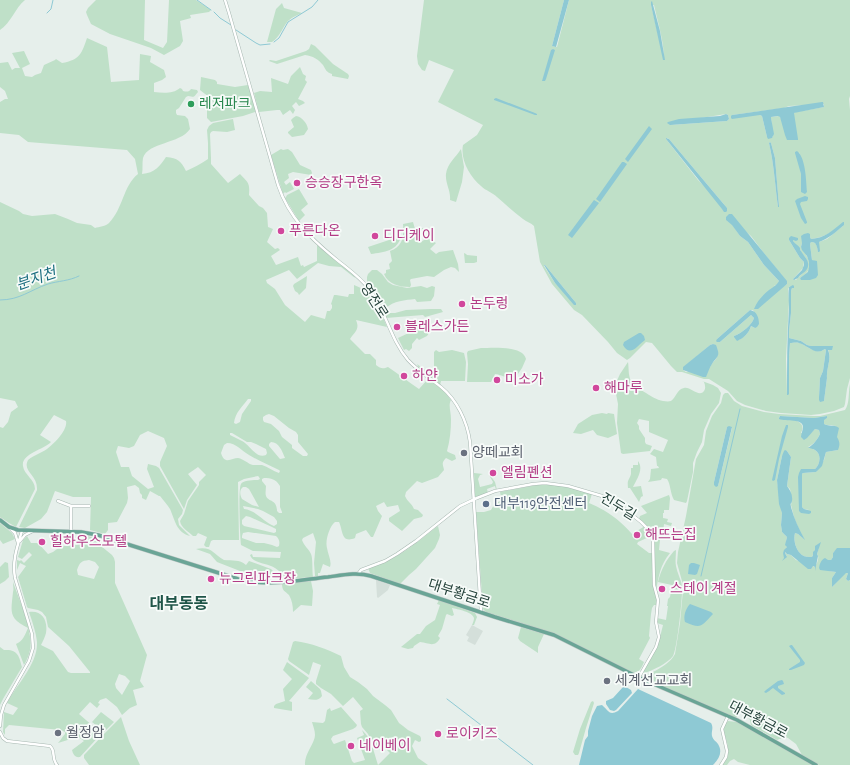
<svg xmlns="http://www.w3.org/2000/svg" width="850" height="765" font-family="'Alegreya Sans','Noto Sans KR',sans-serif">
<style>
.built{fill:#d4dfda}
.green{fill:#bfe0c8;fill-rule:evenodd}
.water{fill:#8ec9d4}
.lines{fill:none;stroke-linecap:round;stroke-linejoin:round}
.stream{stroke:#8ec9d4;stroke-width:1}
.minor-casing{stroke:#a8b8b2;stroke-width:3.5}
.major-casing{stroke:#c2cac8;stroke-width:4.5}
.minor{stroke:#fff;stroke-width:2.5}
.major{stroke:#6aa596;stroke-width:3.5}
.leisure-dot{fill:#2e9e5b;stroke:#f7fbf9;stroke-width:1.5}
.hotel-dot{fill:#d1479c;stroke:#f7fbf9;stroke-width:1.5}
.worship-dot{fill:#6b7280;stroke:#f7fbf9;stroke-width:1.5}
.service-dot{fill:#5c6f8a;stroke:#f7fbf9;stroke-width:1.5}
.labels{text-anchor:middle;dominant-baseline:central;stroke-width:3.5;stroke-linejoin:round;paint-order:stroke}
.leisure-label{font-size:14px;fill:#27864d;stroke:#f7fbf9;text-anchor:start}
.hotel-label{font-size:14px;fill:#b23c85;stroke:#f7fbf9;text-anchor:start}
.street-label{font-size:14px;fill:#24423a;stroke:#f7fbf9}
.worship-label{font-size:14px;fill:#5b616d;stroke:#f7fbf9;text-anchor:start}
.service-label{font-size:14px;fill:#4e5e75;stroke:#f7fbf9;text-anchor:start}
.water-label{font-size:15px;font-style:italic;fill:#1c6f80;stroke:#f7fbf9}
.quarter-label{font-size:16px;font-weight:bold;fill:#1f5548;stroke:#f7fbf9}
</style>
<rect width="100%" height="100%" fill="#e6efeb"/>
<path class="built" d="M376,580L390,585L388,590L378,598L377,597Z
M472,625L483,631L475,645L467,641L469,637L466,635Z"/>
<path class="green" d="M0,0H25C15,8 11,23 0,30Z
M96,0H145L144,40L163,48L167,42L169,0H196L211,10L209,12L190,15L191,18L180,21L183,41L180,46L164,55L151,48L110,34L91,24L87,15L86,12L88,8Z
M424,0H564L552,46L557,47L569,0H850V96L849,99L850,110V378L847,389L845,404L844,407L834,411L820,414L811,415L781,413L766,411L745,405L737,401L728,391L709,379H704L682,372H677L671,366L652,343L646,342L630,358L627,360L617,353L608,342L582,315L574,310L552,284L540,262L534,226C531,223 527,222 523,219C514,212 506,205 497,197C492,192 486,191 481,186C470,177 460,160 463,145L477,135L483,125L438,102L454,70L429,60L425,71L422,70L418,64L417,56ZM651,5H654C658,23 664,42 664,60ZM824,104V107L796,112L794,113V115L782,121L780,117L779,116L771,117V118L773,137H767L762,116L760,115H732L784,108L789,106ZM726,114L728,115L729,119L727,121L670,125L701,118ZM667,138L669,139L727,208L698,180L666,139ZM770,142L771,143L775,158L779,206V207H778C775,185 774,164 769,143ZM799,152L805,174L801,192V174ZM726,220L744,230L751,236L763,252L784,278L787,284L784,286H774L778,284L779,281L764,265L748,242L740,236L732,224ZM844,225L827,239L819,242L818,252C817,246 817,242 811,242L810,244L812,260L814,261L803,280L800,278C803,276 806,274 808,271C813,263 805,253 801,247L802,243L810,237L811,239C823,238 833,231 844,225ZM789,240H798H793V241C794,245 797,245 799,248C801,250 801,252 802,254C804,256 805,256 806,259C811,268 801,274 796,280L793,279L803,268L804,262L800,258ZM544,265H545L576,303L555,283L544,266ZM790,286L792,288L791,291V313L789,331V338L801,341L807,345L811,346H831L830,349H828C832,359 826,368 827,378L824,401L819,400V397L820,378L823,371L826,350L825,349C816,355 809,347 800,343C797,342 793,342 790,343L789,357V394H787L786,359L789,301L788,289ZM750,310H753L754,312L755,328L751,326C749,333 745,336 739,340L734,336C742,333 752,325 754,318L751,315L720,342L717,339ZM713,344L717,348C719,360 715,358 710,367L686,372L683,370L684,367L710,345Z
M282,3L284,8L302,13C298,15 292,17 288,21C282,28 280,37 272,42H267L276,9Z
M87,38L107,47L111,82L139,80L140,54L151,56L150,62L164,70L166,77L162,80L154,83V92C163,93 173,94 180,88L182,89L183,91C187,92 189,92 191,89L197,90L198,92C193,98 195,97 188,96L186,97L179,108L176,110V113L177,115L185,116L188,119L190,129C180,144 148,142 143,158C142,163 143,169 142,174C155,173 160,166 166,157C178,158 181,161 186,171C193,168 201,164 208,159V143L207,130L209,126L213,123L233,119L235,130L227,132L213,131L211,132L210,134L211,158V164L228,183L240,174C248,183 250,182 249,195L259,206L263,208L267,213L268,227L273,229L267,242L275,249L278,248L280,250L271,256L276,265L298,257L301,266L303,265L304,267L317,261V245L354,276L355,278L341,267L329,266L318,263L297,279L289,270L266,280L267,283L275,289L285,305L305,322L311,315L325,319L327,311H330L332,308V305L331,304L334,295H336L348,297L349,294H354V285L370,292L379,308L387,327L356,320C360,329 355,332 350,339L365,354H370L376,360V365C381,369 383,369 388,367C399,374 408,382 419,389L428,379L443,390L451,400C448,405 451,412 451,419C451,430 450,440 447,451L448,452L455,455L456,459L452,461L446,458C441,463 443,464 444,470L438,477L422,483L417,481L406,492L405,496C408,503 411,502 414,509L418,510L423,515L422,517L414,519L402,531L389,521V518L400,511L398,505L387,507L384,502L376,506L378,511L382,516L373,537H371L366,530L356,534L355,538C341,544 343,530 339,522H335C329,527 325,541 327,548C328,555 332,561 330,567L323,564L320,573H318V576H315L314,563L316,542L313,533L303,538L302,540C304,546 309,549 311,554C313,558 312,571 313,577L287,579C283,575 280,571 275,568C268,563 253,564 250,555L252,554L253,557L280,558L281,552L253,551L241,545C240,536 238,489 241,484C243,480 254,480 258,480L260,479L259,477L258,476L244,479L238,482L239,540H213L211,541L209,547H206L204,545L207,537L198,533L196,536H193C188,531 181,528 180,521L184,514L188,501L199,485V482L206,475L198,467L188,474L197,485L187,500L184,509L160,466V462L167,446L164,438L148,431L140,435L134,446L129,448L118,446L116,452L121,467H129L132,476L148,489L154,487L147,469L148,464L156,466L159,468L183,510L182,514L178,519L179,525L190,536C176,532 175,520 170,509C167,504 163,500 160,496H159L150,491L146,500L142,498V495L140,493L139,488L135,485L127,487L128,498L127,503L117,522L108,523V530L105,534L90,530L91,497H73L55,491L47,512L41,519L25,528L19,527L37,490C38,475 22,472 28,460C34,455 41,453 47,449C54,444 68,430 66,421L54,415L40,435L51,442C43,450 21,454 23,466C24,475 35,479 35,489L16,527L9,523L0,517V427L3,428L8,422L11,412L18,407L15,401L0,398V202L19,211L23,214L32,216L55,214L68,219L77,223L91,225L95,228C99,227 106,226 109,223C123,209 123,186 138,174L135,159L127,150L28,142L19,135L0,133V102L5,99H8L5,91L0,87V63L8,62L12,70L15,68H20L12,53L24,51L30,64L22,68L25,76L32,77L35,75L41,73L44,65L55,60L56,59L62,63C80,60 82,53 87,38ZM248,399H251V401L242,414L240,422L236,424L234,423C235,413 242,407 248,399ZM269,414L274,416L289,428L296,432L298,435V442L308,454L307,456H303L292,448V445L282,437L279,431L271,424L264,422L263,420V417L266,415ZM230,433H232L247,442H251L256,444L266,449L267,453L266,455C256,459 250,445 242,441C238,439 234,437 230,435ZM271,442C279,442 282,451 285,458L280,459L269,446V444ZM227,443C236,443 242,451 249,455C259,461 269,465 279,470L280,471L279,473C273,471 268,467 262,465C259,465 256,465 253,465C248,464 244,459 238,458C234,458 230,461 226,460C223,459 222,456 221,453L224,445ZM264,478C271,478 276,479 280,486V507L282,512V513H279L277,511C277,499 268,502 266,496C265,493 266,489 266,486L262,481V479ZM243,487H246L249,489L259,507L252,505L242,499C240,495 239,490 243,487ZM243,506L258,509L263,511L274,517L277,521V524L274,526C263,522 256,510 244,509ZM246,516L250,517L272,527L276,529V532L274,533L244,526L242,524V520ZM248,532L276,536C279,539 280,541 279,546L277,547L272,545L264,543H256L242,538V536L243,533Z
M311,44L315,46L333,64L348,74L349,76L348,79L332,76V74C326,72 326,70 323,65C318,59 313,56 305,55L277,64L269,61L270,60L276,61L306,51L309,49Z
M300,67L303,74L306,76L305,80L307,82L298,99L303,101L305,103L299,106L296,102L292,106L295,110L293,114L290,110L283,115L280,110H277L259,112L254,93L260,91L272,92L271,78L288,84L291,76Z
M201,77L215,80L217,82V84L235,87L248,85L256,111L255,112L243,116L211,122L207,118V108L212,107L214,103C210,97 205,94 200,90Z
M296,116C302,117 307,123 308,129L304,135L292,137L288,133V132L294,127L291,120L293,118Z
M281,149L283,150L288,149L292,152L300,165L311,170L312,173L311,175L293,172L288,174L289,178L284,182L286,185L290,182L294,189L286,193L285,192L283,194L271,155Z
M461,149L464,167L462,182L456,202L450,200C451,191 445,183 446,174C447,164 456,157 461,149Z
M299,189L308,204L301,210L305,215L299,221L285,198L286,197L287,195Z
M413,222L415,229L424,228L417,236L421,242L427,238L436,243L430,249L436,254L439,252L453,250L458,264L459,272L455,268L451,267L444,270L434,277L427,276L411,279L410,280L411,285L410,287C399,287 388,284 384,274L386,273V270L390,269L389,264L392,261L390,251C403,246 404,237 403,224Z
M401,236C398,251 384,252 371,254L368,247Z
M464,253L466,254L467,255L477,256V262L474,263H465Z
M372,270H377L382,274L388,282L393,285L407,288L421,286L427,288L432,286L435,287L434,296L431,301L417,302L415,299C406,300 393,301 386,308L389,313H395L406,310L431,309H441L443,312L425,317L423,315L386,318L377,298L367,285V277L368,274Z
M307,276L306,288L299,295L298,293L295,291L293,286L294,284Z
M427,323L429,333L427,336L419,340L417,338L412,344V348L409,351L406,349L404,350L398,338L415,330V328Z
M481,348C492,348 523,345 526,359L522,368L516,377C507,380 504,375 495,374L491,382H467L468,364L467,353L468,351Z
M436,350L439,352L452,350L464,353L466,362L465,381H441L440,385L419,369L417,364L425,370L434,373V352Z
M628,362C629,368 628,375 631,381C634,386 653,398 659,400C662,401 668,402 671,401C676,398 677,389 684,388C690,386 699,398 704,391C706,388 705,385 704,382L702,381L713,385L718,388L721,393L719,403L711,414L704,430L702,442L697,452L693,463V472L687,501L686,503L674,500C670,493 671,485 667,479L662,478L661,480L648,482L650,479L651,469L659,468L658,466H657L656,457L650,454L654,449L663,452L668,440L649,432V421L639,419L637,423L639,426V429L645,438V442L646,444L652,446L650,451L623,454L621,453L617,423L618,404L616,394L615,385L620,374Z
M850,384V548H838L833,553V557L831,560H828L829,571L836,572L832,578V587L845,573H848L846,579L848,581L850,580V765H819L802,755L796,744L788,738L785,737L777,740L751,725L750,720L746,715V713L744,710L740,711L737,717L735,718L644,678C647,674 650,673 655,671C662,667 671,662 675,654L680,623L683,590L682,581L677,563L678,552L686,516L696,459L704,445L706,431L712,416L721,403L723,395L725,393H728L734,401L742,406L764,412L779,414L814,416H820L845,410C850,403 848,393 850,384ZM780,416L814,418L827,416V418L824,419V424C828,426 832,425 836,426L838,450L826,452L824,460L816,472L803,473L802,474V507L804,509L809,510L799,511L801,469H815C820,465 822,454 815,450C813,449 811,448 808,447C814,444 817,440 820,434L819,430L815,429L811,433H801C808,419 788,419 779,418ZM727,427L732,428L718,486L714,482ZM787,451L791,457L787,486L790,489L792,500L791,505L794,517L797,525L804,539L798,534L795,533C793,539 796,551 802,555C805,557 809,557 812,557L815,550L819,547L817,554C820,558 817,563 815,567L796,560L791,555L787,554L785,552V553L787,557L783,553L787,547L786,541L787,537L782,532L781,525L782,513L779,495L777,480L782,456Z
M602,413L607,414L608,413L614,414L617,434L608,438L597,435L593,430L581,434L573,433L578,424L592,415Z
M638,461C644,469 637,479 633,487L641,486L643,496L641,497L639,502L630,488H628C627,479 629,481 631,474C631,472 631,470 631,468H633V465H638Z
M474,473L483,474L480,475L478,479L480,487L492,484L493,482L489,475H490L495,482L497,490H496L495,486L487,489L488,493L475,497Z
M547,484L562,486L592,494L589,503C606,510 620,520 632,534L645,526L651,536L638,542L637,544L649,553H652L653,583L657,599V605H654L652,608L651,614L649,636L650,638L639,659L644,662C641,669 640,672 632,673L550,632L486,612L483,609L476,512H484L491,510L495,503L499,502L501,497L500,492L537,485Z
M669,495L670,498L669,510H664V513H663V518L668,519L667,522L672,523L671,526L664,524L663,533H664V540H660L659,550L670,553C660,565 659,576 656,590L655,581L654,537L650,529L639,519L640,516L647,513L641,506Z
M0,523L12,533L15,539L3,544L0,540Z
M438,526L440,535L439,539L435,548L416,569L409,575L400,584L370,573L368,568C399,559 414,544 438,526Z
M27,536L31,543H38L48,554L53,552L61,546H68L82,544C85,541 84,538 87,536L100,539L99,543L101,546L112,555L114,558L115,562V583L147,655L140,681L144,687L133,690L137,705L130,708L122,715L117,707L106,698L100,700L98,703L100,704L97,708L90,702L79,714L101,733V734L80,757C75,758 73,754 72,750L84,741L77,736H75L74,738L58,743C61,740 62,737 65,734V732L61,730L9,725L5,729V735L3,732L4,712L13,715L18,708L7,703C17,684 38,664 37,642C36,632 32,621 29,612C42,610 48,620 46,633C45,637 43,641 41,645L53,651L68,672L71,673H90V672L69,646L48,627L46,617L42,612L38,610L28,608L27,607L18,577L26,566L20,563L17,570V560L20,561L21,560L24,563L32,555L29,552L22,559L18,557L23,540ZM89,560L95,562L99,567L94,579L78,575L77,570C80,562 81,561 89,560ZM119,674L125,676L130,681L122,695L116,688L115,684Z
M196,549C212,546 213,554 224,560C233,561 239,559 246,565L249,561L271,569L276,574L253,575L251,578L244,577L240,571L217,562L210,554Z
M676,550C676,555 675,561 676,566C677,573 681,579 682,586C683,595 677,650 673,656C668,663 652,671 644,673L643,672L658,645L663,625L657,623V618L666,620L668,606H667L668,599L670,597L672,585L658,582C661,570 666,560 674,551Z
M5,562L8,563L9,577L5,581L0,584V567Z
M311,581L313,591L312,606L301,605L293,612C293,606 292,600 289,595C285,591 282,591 282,584Z
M13,582C19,599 34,633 30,650C29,655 27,660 24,665L16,644C23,641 25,635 28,628C8,618 11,612 13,592C14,589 13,586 13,582Z
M439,600L475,613L477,617L474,625H472C473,623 474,620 474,618C473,612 457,609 452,608L454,615L452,616L447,614L446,615L442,629L438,636L440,638C435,648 429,643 420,642L414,646L413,648L408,649L401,647L417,634H420L426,626L435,620L440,605L437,604Z
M521,627L544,634L538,647V653L520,641L518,638Z
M295,641C311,643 327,649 341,656L344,667L350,677L358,682L367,689L373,696L385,705L391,710L399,723L403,726L408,730L420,736L421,738V741L419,742L415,740L412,746L418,758L428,765H378L390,753L387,750L377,747L375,748L368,734L362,727L361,724L360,711L363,709L353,697L343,706L331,694L321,688L316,684V681L321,665L313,662L309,675L289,661L288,659L293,642Z
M0,647L4,650C18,649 19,656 22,667L3,699L0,705Z
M287,662L309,678L289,701L292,702V711L274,708V706L276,704L285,701L283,689L292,679L283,670Z
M311,681L320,689L321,691L322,696C319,701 313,700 308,699L313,693L306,687Z
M593,701L594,703L586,728L579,753L578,755H575L573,752L580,729L591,702Z
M341,707L357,725L356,727L353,729L333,736L331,739L333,743L334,744L345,740L352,761L354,763L365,760L357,738L364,735L362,730C372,739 374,753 378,765H305C304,754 315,743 315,735C315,730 313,726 312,722L323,723L325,721L327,710L330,708L331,711Z
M101,712L114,722L104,732L92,722Z
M121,717L129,741L140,765H89L84,758V755L102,736Z
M728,721L737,722L814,765H750L738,762L734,759L730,761L727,765H722C724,760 727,754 728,749C728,739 719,729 728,721Z"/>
<path class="water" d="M564,0H569L556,47L552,46Z
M652,1L660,31L665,60H663L651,5V2Z
M553,49L555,50L546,79L545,81H542L551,50Z
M496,98L535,113L537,114V115H535L494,100V99Z
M822,102H823L824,107L794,113L798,139V140H787L785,135L780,117L778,116L771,117V118L774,134L772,138L768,139L767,137L762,116L760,115L732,119L731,118V116L732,115Z
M726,114L728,115L729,119L727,121L670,125L667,123L668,122L679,119L720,116Z
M649,126L652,129L628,162L625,159Z
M666,138L669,139L727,208V211L726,212H724L722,209L666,139Z
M770,142L771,143L775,158L779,206V207H778C775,185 774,164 769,143Z
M797,151C806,158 806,181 807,192L805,194L801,192V174L795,153V152Z
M622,162H624L627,164L600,202L596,199Z
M805,196L808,197V199L807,201L801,202L800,204L807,222V223L805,224L801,218L795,201L797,199Z
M594,200L599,203L572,238L568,235Z
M729,214H732L787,281V284L758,309H754C757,301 763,295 769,290C773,287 777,285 779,281L764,265L748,242L740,236L732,225L726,220V217Z
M843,222H844V225C836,232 829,238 819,242L820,251L819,252H818C817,247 817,242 811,242L810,244L812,260L817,261L818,275L816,278L810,280H801L800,278L808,272L809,267V262L807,256L802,250L801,247L802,243L801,236L804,234L808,233L810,234V237L811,239C825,238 832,231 843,222Z
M791,236L798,238V240L796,241L793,240V241C795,244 798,245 800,248C800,249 800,250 801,251C804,257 811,261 807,269C805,273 800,274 798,278L794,280L793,279L802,270L804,265V262L800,258L789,240V238Z
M544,265H545L576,303V305H574L555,283Z
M793,285L794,286V288H792L791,291V313L789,331V338L801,341L807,345L811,346H833L832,350H828C832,359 826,368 827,378L824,401L820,402L819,400V397L820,378L823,371L826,350L825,349C815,356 809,346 799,343C796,342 792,343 790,343L789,357V394L788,395H787C787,366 787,338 789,309C789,302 788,294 789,287Z
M750,310C757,311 759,318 759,324L757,327L755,328L751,326C749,333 744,338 737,341L734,337V336C742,333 752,325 754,318L751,315L720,342H717L716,341L717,339Z
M639,333H641L644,336L645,340C638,345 630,358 623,345L624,342Z
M713,344L716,345C721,357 717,356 712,364C709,368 708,373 706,377H703L683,370V367L710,345Z
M780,416L814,418L827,416V418L824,420V424C829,427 834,424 839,428L837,437C840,442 840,445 838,450L826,452L822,466L816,472L803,473L802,474V507L804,509L811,511V513L809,514L801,513L799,511L798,477L799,473L801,469H815C820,465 822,454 815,450C814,449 809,448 808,448C814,444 817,440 820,434L819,430L815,429L807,438L804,440L801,437C801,434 803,430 803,427C803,418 786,422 779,419V418Z
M786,425H788V427L779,459L775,480L773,481L772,480L782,436Z
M729,426L732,427L719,482L718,486L716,487L714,485V482L727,427Z
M785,450L787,451L791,457L787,486C790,490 793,495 792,501C791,506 790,501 791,507C794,519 799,529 805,540L798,534L795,533C793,540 796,551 802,555C805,557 809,557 812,557L813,555V552L815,550V546L821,542L817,554L818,556L815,571V567L813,566L811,569H808L791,555L787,554L785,552V553L787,557L782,561L784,558L783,553L784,550L787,547L785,545L787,537L782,532L781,525L782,513L779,504L777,480L782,456L784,451Z
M837,548H850V580L848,581L846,579L848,573H846L832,587V578L836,572L820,570L819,568C820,563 821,560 825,558L828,560H831L833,557V553Z
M691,563H694L700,565L697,574L695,575L688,574L689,565Z
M690,604L711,612L713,614C701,627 701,629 685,622C683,616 686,608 690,604Z
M791,645H792L805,663L804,665L791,670H789V669L800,662V660L789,646Z
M782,680L783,681L784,684L778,686V688L785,693V694L782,695L773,688C770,690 768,692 766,693L764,692L766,690L778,681Z
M623,687H626L631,690L632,693L616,710L614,711L610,710L606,704V701L613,698Z
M638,689L711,723C714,728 711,731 712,736C713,740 716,741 718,744C723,752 719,759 713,765H579L585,740L588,736V731L592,716L597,706L602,705C608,710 609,716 618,711Z"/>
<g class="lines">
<path class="stream" d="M197,0L211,10
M214,12L220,18L231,25
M47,13L51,9L53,0
M236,30L256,43L260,45L270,44
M274,42L279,38L288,22L312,7L318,0
M0,300C20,300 30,290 48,284C58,281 69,281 79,276
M701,576L740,409
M447,699L533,765"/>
<g class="minor-casing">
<path id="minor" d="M225,0L229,13L278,185C289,218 311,239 337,260C348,269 360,277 369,289C386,310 390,339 408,360C418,371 430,378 441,387C457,400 467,421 470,442L481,612
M58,501L71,506H89
M71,506V531
M10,528L15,533L18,543
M20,541L25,535L33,531
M358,574L361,570L385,561L397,554L416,541L460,506L477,498L495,491L533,484L545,483L568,486L602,496L621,506L641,522L650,531L653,540L654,585L658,600L656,622L659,637L656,647L639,677
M0,726L1,715L4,705L29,661L33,648L32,634L15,578C12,561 17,547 22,531
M0,732L3,738L7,741L50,746C56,751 51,758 57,765
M721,765L726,757L727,751L722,729L728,716"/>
</g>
<g class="major-casing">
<path id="major" d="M0,520L9,527L18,530L81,532L98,535L238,579C267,587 299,580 328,577C343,575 357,572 371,576L495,617L554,635L642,679L737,720L816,765"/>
</g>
<use href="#minor" class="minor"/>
<use href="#major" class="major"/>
</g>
<circle class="leisure-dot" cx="191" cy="104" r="4"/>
<g class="hotel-dot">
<circle cx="297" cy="183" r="4"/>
<circle cx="281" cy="231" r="4"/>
<circle cx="375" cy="236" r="4"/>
<circle cx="462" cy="304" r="4"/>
<circle cx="397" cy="327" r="4"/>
<circle cx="404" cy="376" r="4"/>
<circle cx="497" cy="380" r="4"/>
<circle cx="596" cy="388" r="4"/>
<circle cx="493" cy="473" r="4"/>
<circle cx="637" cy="535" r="4"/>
<circle cx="42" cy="542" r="4"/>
<circle cx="211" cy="579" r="4"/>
<circle cx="662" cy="589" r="4"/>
<circle cx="438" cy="734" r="4"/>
<circle cx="351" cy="746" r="4"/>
</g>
<g class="worship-dot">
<circle cx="464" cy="453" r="4"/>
<circle cx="607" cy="681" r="4"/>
<circle cx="58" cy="733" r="4"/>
</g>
<circle class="service-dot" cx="486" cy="504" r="4"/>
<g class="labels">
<g class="leisure-label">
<text x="199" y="104">레저파크</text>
</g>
<g class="hotel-label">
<text x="305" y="183">승승장구한옥</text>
<text x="289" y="231">푸른다온</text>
<text x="383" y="236">디디케이</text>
<text x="470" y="304">논두렁</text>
<text x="405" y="327">블레스가든</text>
<text x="412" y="376">하얀</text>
<text x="505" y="380">미소가</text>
<text x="604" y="388">해마루</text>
<text x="501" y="473">엘림펜션</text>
<text x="645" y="535">해뜨는집</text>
<text x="50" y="542">힐하우스모텔</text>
<text x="219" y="579">뉴그린파크장</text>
<text x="670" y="589">스테이 계절</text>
<text x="446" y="734">로이키즈</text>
<text x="359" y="746">네이베이</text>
</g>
<g class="street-label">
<text transform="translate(374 301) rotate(58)">영전로</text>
<text transform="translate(618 507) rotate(31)">진두길</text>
<text transform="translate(459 594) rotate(18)">대부황금로</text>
<text transform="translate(758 720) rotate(28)">대부황금로</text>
</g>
<g class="worship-label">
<text x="472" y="453">양떼교회</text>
<text x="615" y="681">세계선교교회</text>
<text x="66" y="733">월정암</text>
</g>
<g class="service-label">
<text x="494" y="504">대부119안전센터</text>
</g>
<g class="water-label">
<text transform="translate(36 279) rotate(-19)">분지천</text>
</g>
<g class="quarter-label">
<text x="179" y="604">대부동동</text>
</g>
</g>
</svg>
